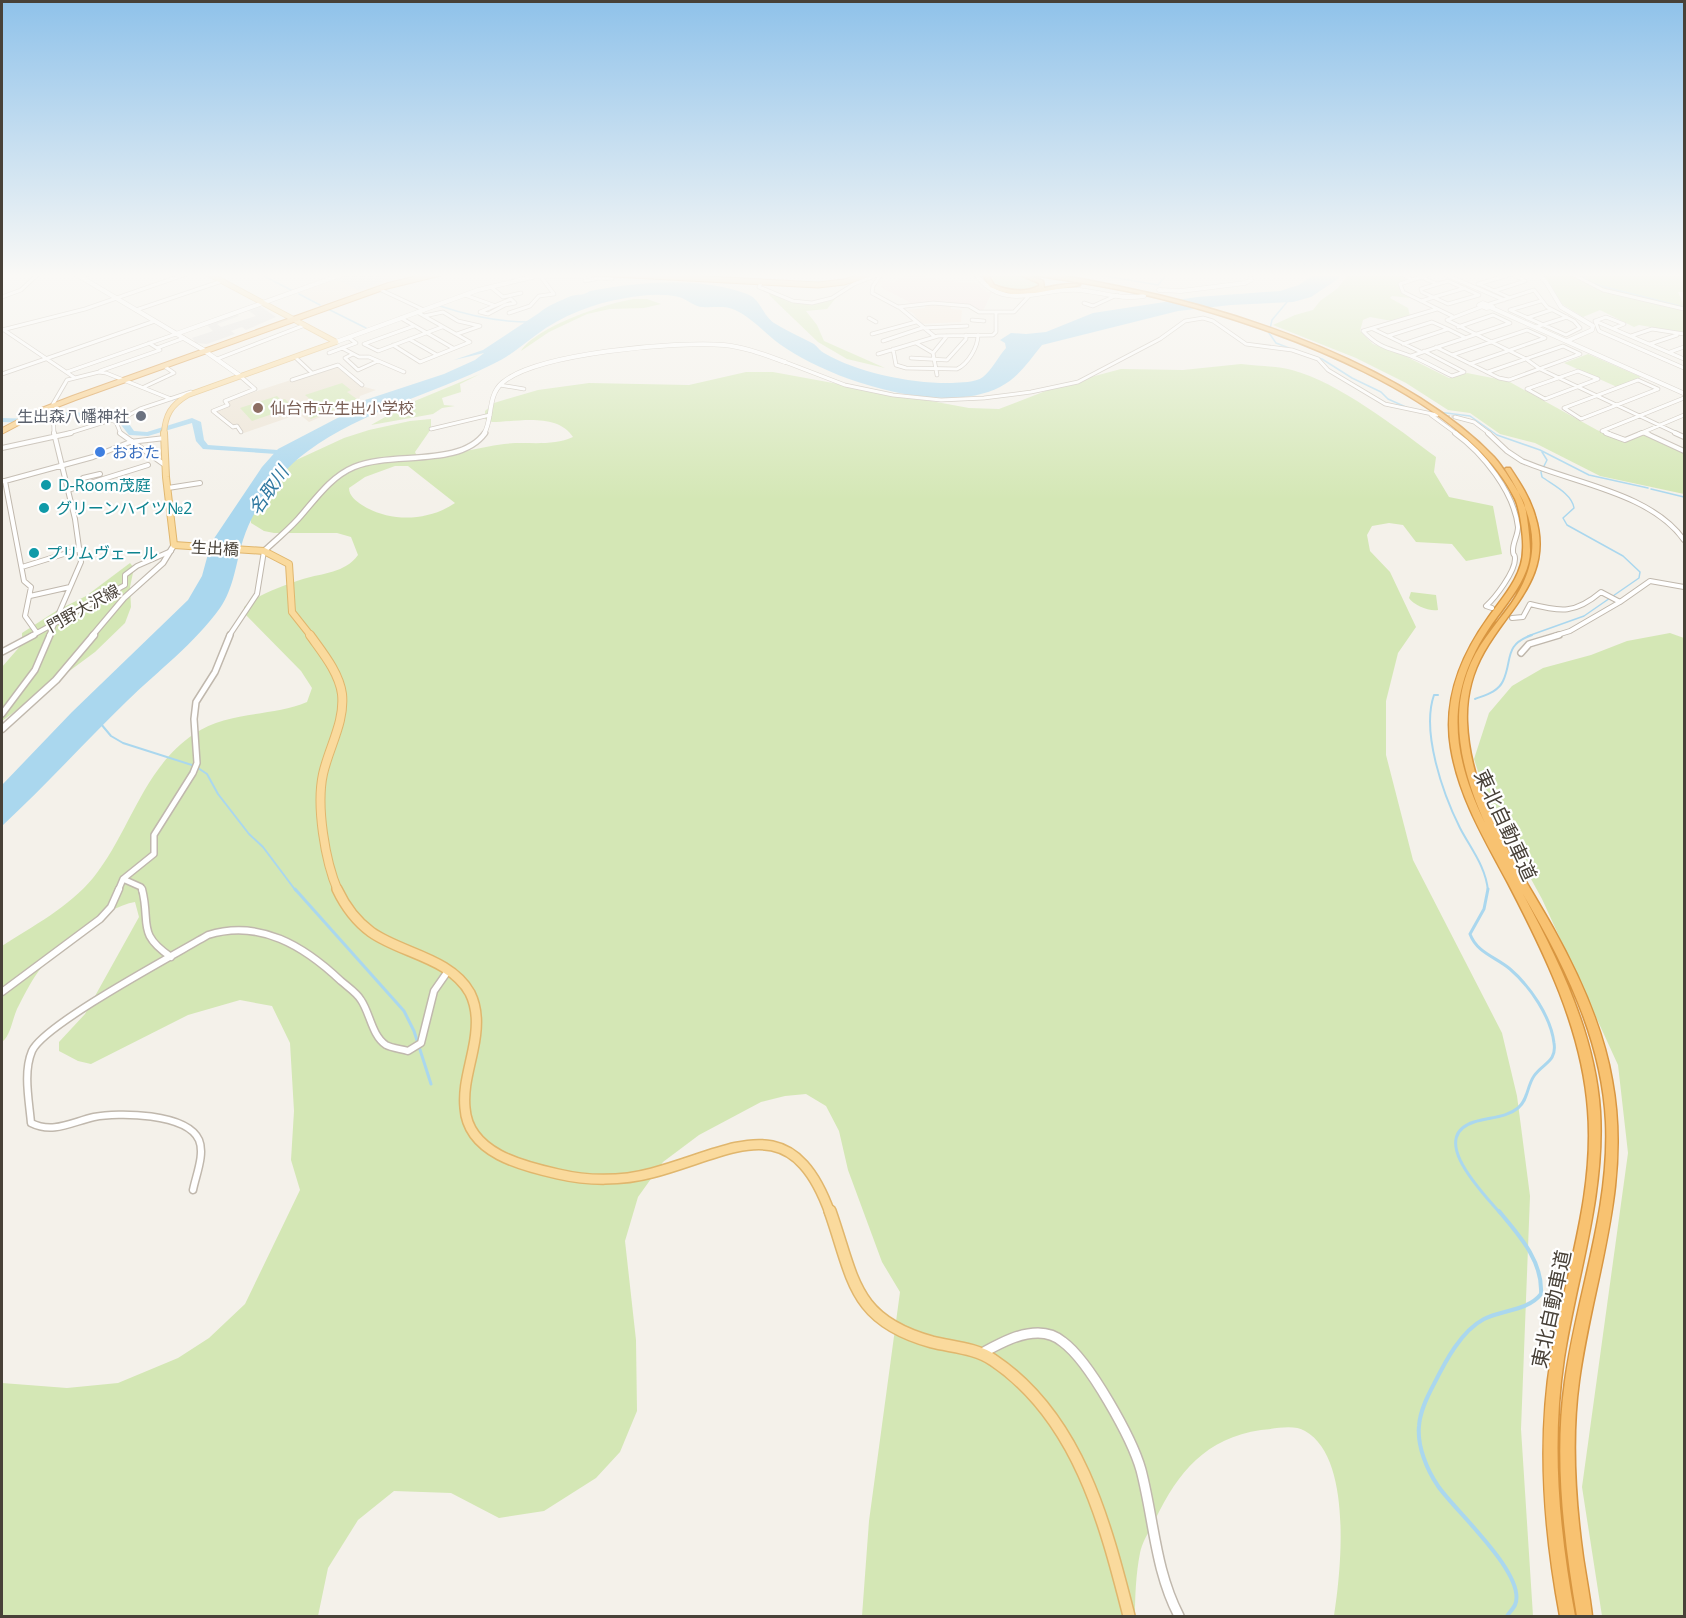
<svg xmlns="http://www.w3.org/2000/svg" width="1686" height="1618" font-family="'Open Sans','Noto Sans JP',sans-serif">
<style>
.commercial{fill:#f5e6d7}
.education{fill:#ede4d5}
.medical{fill:#f4e0df}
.green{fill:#d4e7b5;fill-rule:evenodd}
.parking{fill:#e3e1de}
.water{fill:#aad7ee}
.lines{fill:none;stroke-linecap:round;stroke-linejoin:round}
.stream-far3{stroke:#aad7ee;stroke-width:1.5}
.stream-far2{stroke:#aad7ee;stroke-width:2}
.stream-far1{stroke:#aad7ee;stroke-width:3}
.stream{stroke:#aad7ee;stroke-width:4}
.river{fill:#aad7ee;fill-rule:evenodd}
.minor-tunnel{stroke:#d2cec6;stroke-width:3;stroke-dasharray:3 1.5;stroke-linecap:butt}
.minor-far3-casing{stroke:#c0b8ad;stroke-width:4.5}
.minor-far2-casing{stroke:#c0b8ad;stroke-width:6}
.minor-far1-casing{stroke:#c0b8ad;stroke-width:8}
.minor-casing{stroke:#c0b8ad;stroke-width:9}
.tertiary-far3-casing{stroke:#c0b8ad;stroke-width:5}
.tertiary-far2-casing{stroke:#c0b8ad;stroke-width:7}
.tertiary-far1-casing{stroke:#c0b8ad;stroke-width:9}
.tertiary-casing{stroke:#c0b8ad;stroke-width:12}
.primary-far4-casing{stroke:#e0b66d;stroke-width:6}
.primary-far3-casing{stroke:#e0b66d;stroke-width:8}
.primary-far2-casing{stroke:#e0b66d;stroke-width:10}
.primary-far1-casing{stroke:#e0b66d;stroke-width:12}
.primary-casing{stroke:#e0b66d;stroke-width:14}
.trunk-casing{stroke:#d89641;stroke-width:7}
.motorway-casing{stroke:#d89641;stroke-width:3}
.minor-far3{stroke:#fff;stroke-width:3}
.minor-far2{stroke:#fff;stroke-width:4}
.minor-far1{stroke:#fff;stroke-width:5}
.minor{stroke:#fff;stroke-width:6}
.tertiary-far3{stroke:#fff;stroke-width:4}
.tertiary-far2{stroke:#fff;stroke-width:4.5}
.tertiary-far1{stroke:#fff;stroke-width:6}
.tertiary{stroke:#fff;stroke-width:9}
.primary-far4{stroke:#fada9d;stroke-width:4.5}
.primary-far3{stroke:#fada9d;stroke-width:6}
.primary-far2{stroke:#fada9d;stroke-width:8}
.primary-far1{stroke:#fada9d;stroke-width:9}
.primary{stroke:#fada9d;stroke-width:11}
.trunk{stroke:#f9ce87;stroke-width:5}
.motorway{fill:#f8c271;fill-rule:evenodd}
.education-dot{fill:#8d6e63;stroke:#fff;stroke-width:2}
.worship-dot{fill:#6b7280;stroke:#fff;stroke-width:2}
.shop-dot{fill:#3f7fe0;stroke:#fff;stroke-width:2}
.culture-dot{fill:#0f9aa8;stroke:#fff;stroke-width:2}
.labels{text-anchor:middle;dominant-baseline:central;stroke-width:4.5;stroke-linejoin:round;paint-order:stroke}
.far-education-label{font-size:16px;fill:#785e54;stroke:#fff;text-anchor:start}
.far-worship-label{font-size:16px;fill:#5b616d;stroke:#fff;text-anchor:end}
.far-shop-label{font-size:16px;fill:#366cbe;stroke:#fff;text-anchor:start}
.far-culture-label{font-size:16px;fill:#0d838f;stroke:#fff;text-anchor:start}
.far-street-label{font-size:16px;fill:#484138;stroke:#fff}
.far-water-label{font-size:18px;font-style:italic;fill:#3179a1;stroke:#fff}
.street-label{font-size:20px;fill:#484138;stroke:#fff}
</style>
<rect width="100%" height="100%" fill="#f4f1ea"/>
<path class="commercial" d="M349,273H422L390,281L322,305L297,292Z
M925,305L951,306V309L962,310L961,322L921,324L913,313L907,310L925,308Z"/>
<path class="education" d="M337,365L361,386L376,390L360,396L358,401L309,422L299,414L244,433L238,425L233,426L215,411L230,405L227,402L229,400Z"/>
<path class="medical" d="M907,274L926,275V278L978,284L987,292H992L983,311H979L968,305L913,304L888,291L880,287L882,284L878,283L881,280L894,282Z"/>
<path class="green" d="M991,273L1027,276L1039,282V285C1026,295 1007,291 994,282Z
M1349,273H1400L1408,279L1400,283L1401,293L1410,298L1392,296L1390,298L1408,308L1410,316L1392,321L1370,317L1363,320L1360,331L1373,344L1407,357L1449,378L1467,373L1508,381L1597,430L1625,442L1644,434L1684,452V494L1600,476L1535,443L1500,434L1470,413L1448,410L1406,383L1356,358L1273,325L1295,315L1313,310L1320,301L1338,288Z
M1540,273H1684V292H1678L1684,306V333L1639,325L1634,327L1600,310L1583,317L1562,304L1549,283Z
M770,293C794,303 810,307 835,299L827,309L806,311L817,325L824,341L885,368L847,359L818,342L769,295Z
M634,299H647L661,304L644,308L610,309L587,314L549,332L521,351C536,327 606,303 634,299Z
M1588,354L1641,377L1617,387L1564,363Z
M1241,364C1257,366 1276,366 1292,370C1338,382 1397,428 1436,457L1434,472L1449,497L1493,506L1502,554L1466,561L1452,544L1416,542L1403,525L1389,523L1372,526L1367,535L1370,551L1390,572L1416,627L1398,653L1386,701V755L1413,860L1502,1033L1517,1096L1530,1196L1521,1429L1533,1616H1334C1341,1571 1353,1458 1305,1431C1294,1424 1273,1429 1261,1430C1206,1438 1178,1472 1155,1520C1150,1530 1142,1542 1140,1553C1136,1573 1135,1596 1135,1616H862L869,1521L900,1292L882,1262L848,1170L839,1131L826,1106L806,1094L785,1096L761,1102L699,1135L663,1162L638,1197L625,1241L636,1340L637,1411L620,1452L596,1478L544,1511L499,1518L451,1493L394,1491L358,1520L328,1568L318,1616H2V1383L67,1388L118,1383L178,1358L209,1338L245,1304L300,1190L291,1160L294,1111L290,1043L272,1006L240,1000L188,1015L91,1064L78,1061L59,1051V1042L85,1014L139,917L135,902C104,907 56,948 38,972C30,983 23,997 17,1009C12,1020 11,1035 2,1042V946C33,926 69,907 93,878C130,832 143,768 194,734C227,711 271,717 307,702L312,688L301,671L245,614L244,607C260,593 283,586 303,579C323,573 345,573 358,555L351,537L337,533H274L264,531L251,523V510L279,468L344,438L369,430L410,421L431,419V429L415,452L417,456C447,457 475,448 504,444C527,441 552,447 573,437C557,412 517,422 492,422L485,419V411L494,403L507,399L538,390L589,383L689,385L746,372H773L969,408L999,409L1061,385L1121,369L1183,370ZM395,466H408L455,503C429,521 390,523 362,505C356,501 349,496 349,488L365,477Z
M480,374L460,384L461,392L442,398L444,405L455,406L442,408L433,414L371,425L410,403Z
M342,383L351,390L347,392L357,399L356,401L311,419L295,406L311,400L305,395Z
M277,396L281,400L285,399L293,407L252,421L240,408Z
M130,563L134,568L130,587L131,607L125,623L95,652L2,721V667L22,644V633L56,611L86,596Z
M1411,592L1436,595L1438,610C1430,612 1413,605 1409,598Z
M1670,633L1684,638V1616H1602L1582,1487L1628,1153L1618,1065L1542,899L1487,799L1474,759L1489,713L1512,686L1543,668L1591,655L1627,641Z"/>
<path class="parking" d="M350,273H373L387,280L358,290L335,279Z
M260,306L276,317L246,330L242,327L231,331L235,334L207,344L196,343L192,338L213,331L206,324L236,314L239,316L217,324L221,327L256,316L248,310Z"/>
<path class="water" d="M1315,273H1341L1338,279L1311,297L1293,302L1231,305L1178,311L1042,345C1029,361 1019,377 1000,387C944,416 837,382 787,349C768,338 755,319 735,310C725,305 713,308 703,307C694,307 687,299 679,297C663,293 642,295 626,298C594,303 563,315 536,335C522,345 509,357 493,364C433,394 362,411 308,451C280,471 254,506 243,540C236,562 234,588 220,608C195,643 158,671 127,701C85,742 45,786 2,826V785L72,712L188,600L202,576L211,543L262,467L278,449L349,412L365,400L444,374L475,360L484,353L454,360L483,350L539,313C548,305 560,301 571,296C578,294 583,296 590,291C641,282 697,276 747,294C761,299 762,315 774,323C787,331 801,337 814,344C818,347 820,351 824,353C858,373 913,384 952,383C961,382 975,383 983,377C992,370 998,357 1006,348L1005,343L1000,340L1011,333L1026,334L1046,332L1093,313L1197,297L1280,291L1299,285Z"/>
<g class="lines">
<path class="stream-far3" d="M258,273L293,291
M1088,273L1158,285L1168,273
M1580,273L1590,282L1601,286L1684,307
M299,294L320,305
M1287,302L1272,320L1269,333L1276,343L1289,348
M440,306C470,316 497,322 528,322
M328,309L366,328
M1294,350L1322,359L1352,378L1381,392L1388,399L1408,408
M1438,412L1470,416L1497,435L1540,450L1589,475L1648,488
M1651,489L1684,497
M1528,636L1584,616L1639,578L1640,572L1623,556L1567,525L1563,518L1574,508C1572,494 1553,485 1542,477L1541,472L1547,460L1542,452"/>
<path class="stream-far2" d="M1438,695H1434C1421,732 1443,794 1460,828C1471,849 1486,867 1488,891
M1475,699C1485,695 1498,692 1503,681C1513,660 1503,645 1532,635
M101,724L111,736L123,743L195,766L207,774L218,794L249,834L263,847L296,891"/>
<path class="stream-far1" d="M295,889L404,1011L414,1031L431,1084
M1488,889L1484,909L1470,934C1477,953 1496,957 1510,969C1530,986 1551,1017 1554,1043C1557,1062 1543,1063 1534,1076C1527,1086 1528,1100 1518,1108C1506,1118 1489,1117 1474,1122C1427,1137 1483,1193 1500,1213"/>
<path class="stream" d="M1499,1211C1519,1235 1543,1261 1541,1294C1528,1311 1501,1310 1484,1319C1461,1331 1445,1362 1434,1384C1427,1397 1420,1411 1419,1426C1417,1446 1427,1470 1438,1486C1454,1510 1528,1575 1515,1605C1513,1609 1509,1613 1507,1616"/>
<path class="river" d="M69,412L109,414L124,417L134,431L147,432L192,418L201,422L204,440L208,445L291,451L295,453L291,455L203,449L196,441L192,423L148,436L129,435L118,421L109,418L69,416L37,423L2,422V418L37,419Z"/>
<path class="minor-tunnel" d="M1438,416L1455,417"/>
<g class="minor-far3-casing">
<path id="minor-far3" d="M882,273L873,286L872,293L898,307L933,303L969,306L979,312H1014L1028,297
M1401,273L1412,280
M1433,273L1400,284L1403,292L1452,316
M1442,273L1504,300
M1570,273L1603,290L1684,309
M539,276H585V281L599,278L612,279
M81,277L92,273
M1421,277L1437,284
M1448,281L1479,295L1448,304L1422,292L1421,289Z
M761,283L759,287L793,301L812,303L832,298L854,284L882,273
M1478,284L1512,274L1525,281
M1479,284L1510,298
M491,287L503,297L521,293
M379,289L424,310
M1494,291L1525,281
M465,295L493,305
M2,297L21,290L39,273
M511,299L515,303L505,305L488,314L480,312Z
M1421,301L1465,288
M1084,303L1093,306L1117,295
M1490,304L1534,290L1547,307L1574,321L1580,328L1566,335L1510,310L1541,301
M899,307L934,336
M1481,307L1447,320L1526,359L1540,369L1678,434
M136,310L222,281
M509,313L530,306L539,296L554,294L541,277
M424,316L443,312L458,321L480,326L457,334
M401,318L453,348
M869,318L876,322
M1527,318L1551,310
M972,320L984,321
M1595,321L1606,317L1624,324L1614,328
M414,326L364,344L378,351L442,327
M1536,327L1567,317
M1373,329L1421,352
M1448,329L1466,338
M2,330L85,309L189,273
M4,330L75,378L99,372L106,373L171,399
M872,334L916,322
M1388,336L1432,322L1448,329L1403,344
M1631,336L1652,329L1684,334
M409,339L437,355
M883,341L922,328L967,326
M916,343L933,353
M1650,344L1677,335
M393,345L420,362L470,342L417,312
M1436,347L1499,378L1509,380L1580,354L1563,346L1488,372
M157,348L184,338
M342,348L359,357H369L404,372
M893,349L896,365L906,368L957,369C968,364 978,347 978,335
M1424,351L1464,372L1452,376C1439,370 1426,362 1413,357C1391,348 1381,350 1363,331L1437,309
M1670,352L1684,347
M329,353L356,343L349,338
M353,354L345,358L358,370L378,361
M878,354L938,336L993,335L996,332V312
M1452,355L1527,330L1545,338L1470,364
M1411,356L1510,323L1493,315L1458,327
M295,357L312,373
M911,358L947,360L966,339V335
M217,359L305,325
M1684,359L1595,321L1599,331L1684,368
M785,362L845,385L893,395L941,400L984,398L1031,392L1078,382L1160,339L1185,321L1203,318L1213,321L1246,344L1292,350L1318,359L1328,370L1385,404L1437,415
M100,371L160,350L149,343
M67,372L176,334
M2,374L155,321
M239,375L255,389L225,401L228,405L213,411L233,427L237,426L241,432
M937,375L933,353L947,336
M292,380L338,365L362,385
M500,385L524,389
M144,387L174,373L164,366
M1527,389L1545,399L1598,379
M1527,389L1578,371L1598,379
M1564,408L1581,419L1658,389
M1564,408L1638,380L1658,389
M1431,415L1457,434
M1455,417L1474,422L1490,434
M431,429L490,415
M1602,431L1610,434
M1602,431L1684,398
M1644,432L1649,434
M54,434L53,404L67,380L75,378
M66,434L111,420L116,422
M121,434L116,422L140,409L191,392
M1639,434L1684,415"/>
</g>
<g class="minor-far2-casing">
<path id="minor-far2" d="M120,433L165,465
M1455,433C1483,453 1514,492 1518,527C1518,535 1513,542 1513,550C1513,558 1515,552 1515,559C1515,572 1495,598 1486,606L1492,608
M1488,433L1507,451L1522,461C1573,483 1651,493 1684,540
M1606,433L1625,440L1642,433
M1645,433L1684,451
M1675,433L1684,437
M2,448L71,433
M2,481H5L24,581L31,587L25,616L37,633L125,585V575L137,566L171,551
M5,481L93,457L130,442L165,438
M84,486L83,478L100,474
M168,488L200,483
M68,490L148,465
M22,567L80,549
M30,596L70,587
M1512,618L1523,617L1530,604C1561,612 1575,614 1601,592L1620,602L1650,581L1684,587
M31,636L37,633
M49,636L81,562L75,519L54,433
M229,636L257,594L264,551
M1554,636L1570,631L1620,602"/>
</g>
<g class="minor-far1-casing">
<path id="minor-far1" d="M2,652L34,635
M1521,653L1529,644L1559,635
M2,714L35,670L50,635
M123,879L141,887L142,891
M118,891L123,879L154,854V835L193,773L197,763L194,719L196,702L215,672L230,635"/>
</g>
<g class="minor-casing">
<path id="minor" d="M142,889C151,924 136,933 171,957
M2,992L100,919L111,907L119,889
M193,1190C196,1175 205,1154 199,1140C187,1113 118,1112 94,1117C72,1122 53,1134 31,1123C29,1100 23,1072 32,1051C44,1024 176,954 208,935C260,919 304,946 341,981C348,987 357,993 361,1000C370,1013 372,1036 386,1045C391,1048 401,1049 408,1051L421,1043L434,991L448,971"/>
</g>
<g class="tertiary-far3-casing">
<path id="tertiary-far3" d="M74,273L202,349L239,375
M975,273C1004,314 1040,287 1079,290C1101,292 1122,300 1144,296
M1537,273L1546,282L1561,307L1593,326L1592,330L1567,341
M1159,290L1181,291L1245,283L1251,280L1250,273
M1483,303L1493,307L1486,308L1479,305Z
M1492,308L1683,393
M176,334L346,273
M336,342L478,290L549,273
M484,434C493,419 487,396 502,383C536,353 677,341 724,345C745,347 765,355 785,362"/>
</g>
<g class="tertiary-far2-casing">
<path id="tertiary-far2" d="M264,551C275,541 287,531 298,519C315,500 330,477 354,467C392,451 460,468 485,433
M92,636L124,598L163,563L174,545"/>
</g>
<g class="tertiary-far1-casing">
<path id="tertiary-far1" d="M2,729L56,680L94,635"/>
</g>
<g class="tertiary-casing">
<path id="tertiary" d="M982,1353C999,1344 1018,1333 1038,1333C1047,1333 1056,1336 1063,1342C1089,1361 1132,1438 1141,1470C1154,1520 1155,1570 1179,1616"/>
</g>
<g class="primary-far4-casing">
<path id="primary-far4" d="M164,434C165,415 171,405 188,395L336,342L207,273"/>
</g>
<g class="primary-far3-casing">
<path id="primary-far3" d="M164,433L166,477L174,545L264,551L289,564L292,612L311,636"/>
</g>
<g class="primary-far2-casing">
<path id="primary-far2" d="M310,635C322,652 339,672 342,694C345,722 329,747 323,774C316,806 325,861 338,891"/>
</g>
<g class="primary-far1-casing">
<path id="primary-far1" d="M337,889C345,906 356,921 371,932C400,953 451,958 470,993C479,1011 477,1031 473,1050C469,1070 463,1088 465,1108C468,1153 522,1166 558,1174C588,1181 622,1181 652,1173C732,1152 791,1105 830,1213"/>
</g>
<g class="primary-casing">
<path id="primary" d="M830,1211C854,1279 852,1320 932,1342C952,1347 976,1348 993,1360C1078,1417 1105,1522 1129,1616"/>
</g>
<g class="trunk-casing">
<path id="trunk" d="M594,273L818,285L844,282L873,273
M2,431L38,412L74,398L387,286L440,273"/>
</g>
<g class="motorway-casing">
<path id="motorway" d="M982,273H987L994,285C1009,291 1024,293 1039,286V283L1016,273H1023L1043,281L1044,288C1055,286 1069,282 1080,285L1035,293L1013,294L1001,291L990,287Z
M1026,273C1058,273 1090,281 1121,287C1242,311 1407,367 1494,457C1500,463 1522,496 1524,503C1527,512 1530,540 1530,549C1531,574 1511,598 1497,617C1445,687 1448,747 1485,823C1464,776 1449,723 1467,673C1476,646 1495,626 1511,604C1545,555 1535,516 1505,469L1506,468H1510C1520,483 1530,498 1535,516C1554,576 1510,606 1484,652C1472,673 1466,698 1467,722C1470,799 1517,864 1553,928C1579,975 1603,1027 1612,1080C1632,1186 1593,1278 1579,1381C1571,1439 1575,1499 1583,1557C1586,1577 1590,1597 1592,1616H1577C1564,1539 1554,1459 1565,1381C1577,1294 1610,1211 1606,1122C1602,1039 1564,964 1523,894C1559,961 1595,1034 1600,1111C1605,1196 1577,1275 1564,1358C1551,1445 1559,1530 1575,1616H1560C1544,1531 1537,1444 1551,1358C1565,1275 1595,1195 1588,1110C1582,1029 1545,954 1508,883C1485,840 1459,797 1451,748C1443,700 1460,657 1488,618C1502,598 1523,576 1523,550C1524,539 1520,509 1515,499C1466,396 1276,328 1170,301C1140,293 1108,287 1077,282C1060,279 1042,277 1026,273Z"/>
</g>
<use href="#minor-far3" class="minor-far3"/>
<use href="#minor-far2" class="minor-far2"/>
<use href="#minor-far1" class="minor-far1"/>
<use href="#minor" class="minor"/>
<use href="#tertiary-far3" class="tertiary-far3"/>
<use href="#tertiary-far2" class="tertiary-far2"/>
<use href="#tertiary-far1" class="tertiary-far1"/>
<use href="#tertiary" class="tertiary"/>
<use href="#primary-far4" class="primary-far4"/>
<use href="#primary-far3" class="primary-far3"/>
<use href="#primary-far2" class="primary-far2"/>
<use href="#primary-far1" class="primary-far1"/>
<use href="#primary" class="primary"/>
<use href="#trunk" class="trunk"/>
<use href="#motorway" class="motorway"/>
</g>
<linearGradient id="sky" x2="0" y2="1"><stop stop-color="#8fc2ea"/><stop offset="0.55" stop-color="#faf9f6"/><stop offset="1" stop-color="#faf9f6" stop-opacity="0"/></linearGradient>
<rect width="1686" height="500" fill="url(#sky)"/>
<circle class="education-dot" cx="258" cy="408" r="6"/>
<circle class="worship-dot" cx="141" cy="416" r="6"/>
<circle class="shop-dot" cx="100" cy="452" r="6"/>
<g class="culture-dot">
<circle cx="46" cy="485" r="6"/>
<circle cx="44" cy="508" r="6"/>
<circle cx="34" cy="553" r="6"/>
</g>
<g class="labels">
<g class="far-education-label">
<text x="270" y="408">仙台市立生出小学校</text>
</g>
<g class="far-worship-label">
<text x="129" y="416">生出森八幡神社</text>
</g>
<g class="far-shop-label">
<text x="112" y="452">おおた</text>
</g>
<g class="far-culture-label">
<text x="58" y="485">D-Room茂庭</text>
<text x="56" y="508">グリーンハイツ№2</text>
<text x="46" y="553">プリムヴェール</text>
</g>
<g class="far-street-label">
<text transform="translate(215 548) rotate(3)">生出橋</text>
<text transform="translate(83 608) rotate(-29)">門野大沢線</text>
</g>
<g class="far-water-label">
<text transform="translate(268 490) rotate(-55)">名取川</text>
</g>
<g class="street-label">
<text transform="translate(1506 825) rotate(65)">東北自動車道</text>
<text transform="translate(1551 1309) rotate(-78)">東北自動車道</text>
</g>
</g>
<rect width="1686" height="1618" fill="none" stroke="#484138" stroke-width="6"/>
</svg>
